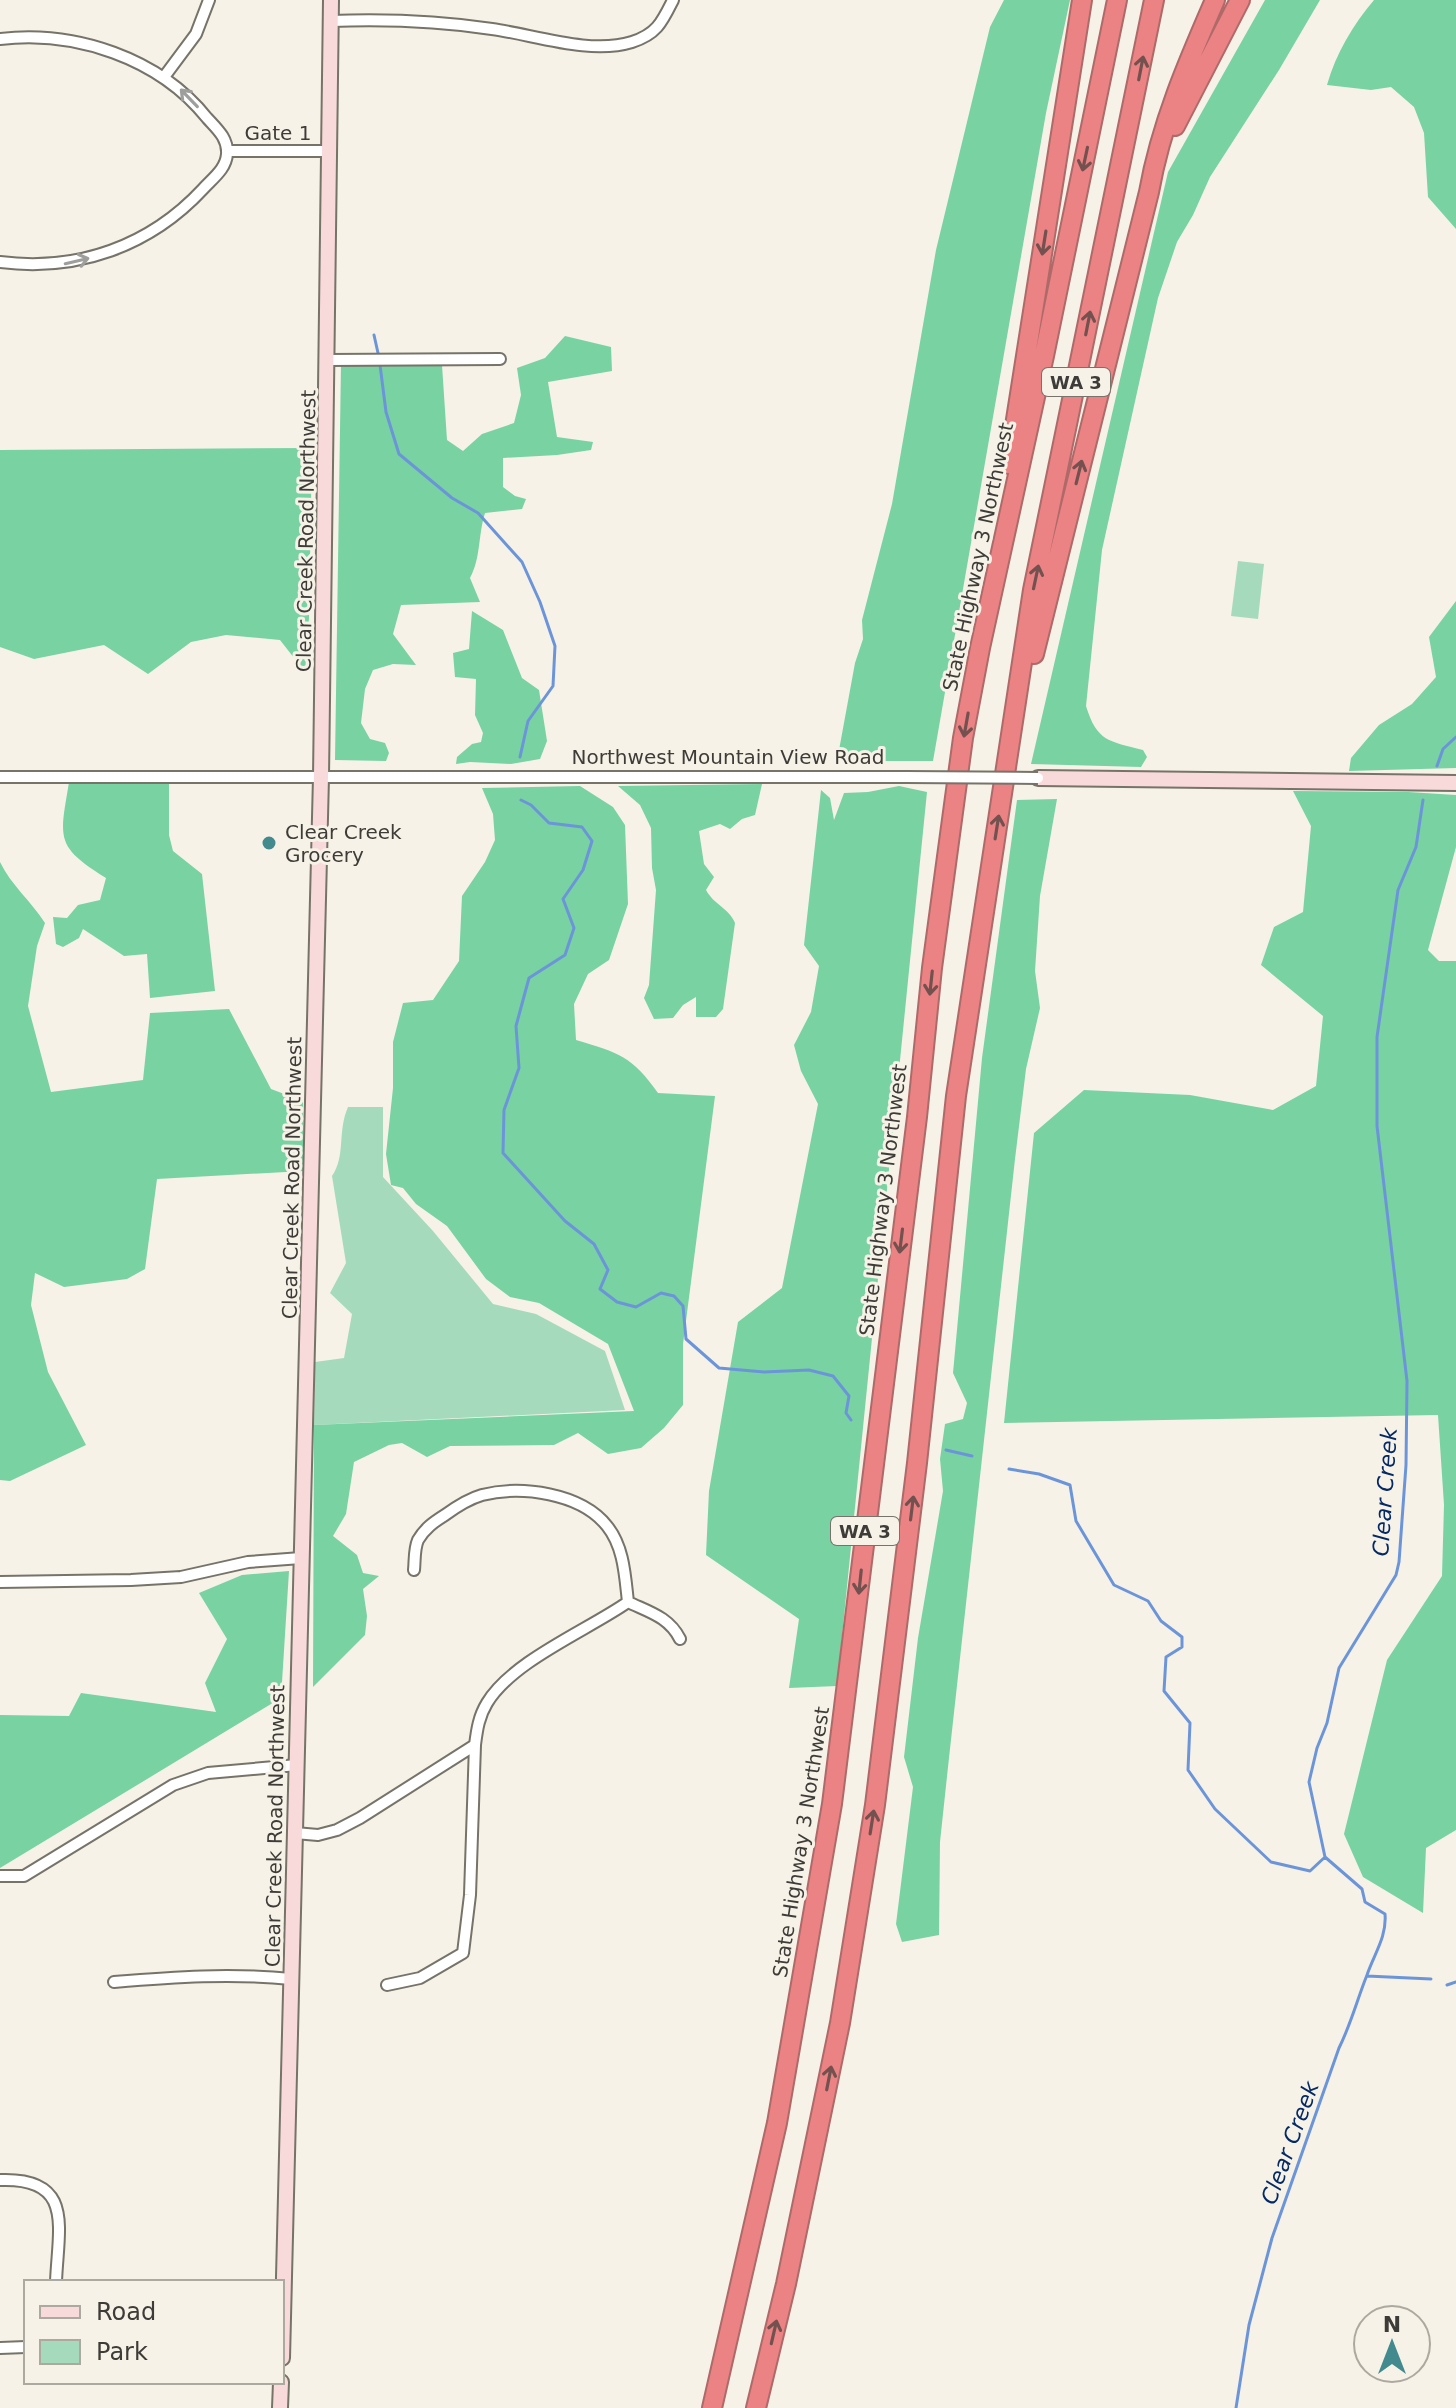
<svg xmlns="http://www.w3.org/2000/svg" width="1456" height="2408" font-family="'DejaVu Sans',sans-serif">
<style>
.green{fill:#a5dbbc}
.forest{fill:#79d2a2}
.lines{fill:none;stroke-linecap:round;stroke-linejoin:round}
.stream{stroke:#6c95d9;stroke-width:3}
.street-casing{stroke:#767369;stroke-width:14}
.secondary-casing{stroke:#767369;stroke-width:18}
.highway-casing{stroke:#ae6a69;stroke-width:22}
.street{stroke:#fff;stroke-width:10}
.secondary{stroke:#f9dada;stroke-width:14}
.highway{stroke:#eb8284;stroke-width:18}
.street-bridge-casing{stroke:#767369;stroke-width:14;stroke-linecap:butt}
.street-bridge{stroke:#fff;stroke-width:10}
.oneway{stroke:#72514f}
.oneway2{stroke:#9e9e9c}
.poi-dot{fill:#428a8e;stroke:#f6f2e7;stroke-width:3}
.labels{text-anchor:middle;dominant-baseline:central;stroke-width:6;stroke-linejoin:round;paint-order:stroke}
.shield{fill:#f6f2e7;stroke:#75736c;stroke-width:2}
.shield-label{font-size:18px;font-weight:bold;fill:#3e3c38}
.street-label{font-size:20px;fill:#3e3c38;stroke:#f6f2e7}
.poi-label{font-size:20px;fill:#3e3c38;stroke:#f6f2e7;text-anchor:start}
.water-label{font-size:22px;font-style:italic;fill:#042964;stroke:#f6f2e7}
</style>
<rect width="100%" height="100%" fill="#f6f2e7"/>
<path class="green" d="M1238,561L1264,564L1258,619L1231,616Z
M348,1107H383V1177L433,1231L493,1304L536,1314L605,1351L625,1410L314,1425L315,1362L344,1358L352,1314L330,1293L346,1263L332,1176C346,1156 337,1132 348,1107Z"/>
<path class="forest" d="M1004,0H1070L1046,113L933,761H837L855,663L863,639L862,620L892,504L936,250L990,27Z
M1265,0H1320L1279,70L1210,177L1193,215L1177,242L1158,298L1102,550L1086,706C1097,742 1109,741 1143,750L1147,757L1141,767L1031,764L1168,172Z
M1374,0H1456V229L1428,197L1424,133L1414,107L1391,87L1371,90L1327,85C1336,53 1353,25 1374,0Z
M565,336L611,347L612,371L548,382L557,437L593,442L591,450L557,455L503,458V487L515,496L526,499L522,509L485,513C478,535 481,558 470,578L480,602L401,605L393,634L416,665L393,664L373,670L365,689L361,723L370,739L385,743L389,753L386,761L335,760L341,364L442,365L447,440L463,451L482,434L514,423L521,395L517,368L545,358Z
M312,448L309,618L305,672L280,640L226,635L191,642L148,674L104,645L34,659L0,647V450Z
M1456,601V768L1349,771L1351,758L1379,725L1412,704L1436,677L1429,637Z
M472,611L503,630L522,678L539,690L547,741L540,759L511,764L470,762L456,764L457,757L472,744L481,742L483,733L475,715L476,679L455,677L453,653L469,649Z
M69,782L169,784V835L173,851L202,874L215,991L150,998L147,954L124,956L83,929L79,938L63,947L56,944L53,917L67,918L78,905L100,900L106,878C54,846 60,838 69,782Z
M762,784L755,815L742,819L730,829L720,824L699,831L704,864L714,877L706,890C714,905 729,908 735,923L723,1009L716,1017H696V997L683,1005L673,1018L654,1019L644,998L649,985L656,890L652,868L651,828L640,805L618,786Z
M580,786L613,807L625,825L628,904L609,960L588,974L574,1004L576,1040C619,1053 632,1056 658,1093L715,1096L683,1344V1405L664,1428L641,1448L608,1454L578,1433L554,1445L450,1446L427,1457L402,1443L389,1445L354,1462L346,1514L333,1536L357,1555L363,1573L379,1576L363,1589L367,1616L365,1635L313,1687L314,1425L634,1411L608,1344L539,1303L510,1297L486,1279L447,1226L416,1204L403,1188L391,1185L386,1154L393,1088V1042L403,1003L433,1000L459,961L462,896L485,862L495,840L493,814L482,788Z
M899,786L927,792L837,1686L789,1688L799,1619L706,1555L709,1491L738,1322L782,1288L818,1104L801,1071L794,1045L811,1012L819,966L804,945L821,790L830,798L834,820L844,793L868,792Z
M1293,791L1408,792L1456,795V847L1428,950L1439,961H1456V1830L1426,1848L1423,1913L1363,1877L1344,1834L1387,1660L1442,1576L1444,1505L1438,1415L1004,1423L1034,1133L1084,1090L1190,1095L1273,1110L1316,1086L1323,1016L1261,965L1274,927L1303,912L1311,826Z
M1057,799L1040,896L1035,971L1040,1008L1026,1069L1015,1159L948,1767L940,1842L939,1935L902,1942L896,1924L913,1787L904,1757L918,1638L943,1491L940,1459L945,1424L963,1419L967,1403L953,1373L982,1058L1017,800Z
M0,862C11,885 31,901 45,923L37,946L28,1006L51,1092L143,1080L150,1013L229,1009L271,1089L303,1101L304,1171L157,1179L145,1269L127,1279L64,1287L35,1273L31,1305L48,1372L86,1445L10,1481L0,1480Z
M289,1571L281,1698L0,1868V1715L69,1716L81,1693L216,1712L205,1683L227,1639L199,1593L242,1575Z"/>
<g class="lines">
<path class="stream" d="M374,335L378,353
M380,365L386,412L399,454L452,498L478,513L522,562L540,602L555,646L553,686L528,721L520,757
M1437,766L1443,749L1456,737
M521,800L531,805L549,823L582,827L592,841L583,870L563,899L574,928L565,955L529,978L516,1026L519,1068L504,1110L503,1153L565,1221L594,1244L608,1270L600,1289L617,1302L636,1307L661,1293L674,1296L683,1306L686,1339L719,1368L764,1372L809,1370L833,1376L849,1396L846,1413L851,1420
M946,1450L972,1456
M1009,1469L1039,1474L1070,1485L1076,1521L1114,1585L1148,1601L1161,1621L1182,1637V1647L1166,1657L1164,1691L1190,1723L1188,1770L1215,1809L1271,1862L1310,1871L1325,1857
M1367,1976L1431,1979
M1447,1985L1456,1982
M1236,2408L1249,2325L1272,2238L1339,2048C1351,2024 1357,2000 1367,1975C1374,1954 1387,1937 1385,1914L1365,1902L1362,1889L1325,1857L1309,1782L1317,1748L1327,1723L1339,1668L1396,1575L1399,1562L1406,1465L1407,1381L1377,1126V1037L1398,890L1416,847L1423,800"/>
<g class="street-casing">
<path id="street" d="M331,21C384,19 439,21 492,29C535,35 590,55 632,42C657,34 662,22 673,0
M0,39C75,30 159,58 207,118C217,129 228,138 227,154C226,169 213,178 203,189C150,246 78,272 0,262
M164,77L196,34L209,0
M227,151H329
M328,360L500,359
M0,777H906
M414,1570C415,1560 414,1549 418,1540C425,1528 434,1522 445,1515C456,1507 468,1499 482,1495C521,1485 581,1493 607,1526C624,1547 625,1576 628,1602
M0,1582L131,1580L181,1577L248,1562L301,1558
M628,1602C649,1612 669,1617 680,1639
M295,1833L318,1835L337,1830L360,1818L475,1745
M0,1876H24L173,1785L208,1773L297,1765
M114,1982C174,1977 231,1973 291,1979
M387,1985L420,1978L463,1953L470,1895L475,1745C477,1729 479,1716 487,1703C512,1661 588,1630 628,1602
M0,2180C75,2177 58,2228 56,2282
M0,2348L26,2347"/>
</g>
<g class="secondary-casing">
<path id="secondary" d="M1038,778L1456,783
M282,2358L321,777L331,0
M280,2408L281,2382"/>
</g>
<g class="highway-casing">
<path id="highway" d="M1175,126L1240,0
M1009,464L1082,0
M1034,654L1149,192C1161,124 1188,62 1215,0
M712,2408L777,2123L832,1804L917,1117L932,968L963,738L980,648L1044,356L1117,0
M756,2408L786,2284L840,2023L875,1805L917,1463L956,1096L1033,590L1154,0"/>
</g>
<use href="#street" class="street"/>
<use href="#secondary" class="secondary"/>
<use href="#highway" class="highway"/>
<g class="street-bridge-casing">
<path id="street-bridge" d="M906,777L1038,778"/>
</g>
<use href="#street-bridge" class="street-bridge"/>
</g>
<defs><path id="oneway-shaft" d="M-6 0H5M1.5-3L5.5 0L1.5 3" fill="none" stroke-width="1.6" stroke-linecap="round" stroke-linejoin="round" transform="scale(2)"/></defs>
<g class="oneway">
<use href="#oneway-shaft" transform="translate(1141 68) rotate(-79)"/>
<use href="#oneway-shaft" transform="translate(1085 159) rotate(102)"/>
<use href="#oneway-shaft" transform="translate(1044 243) rotate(99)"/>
<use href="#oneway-shaft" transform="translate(1088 323) rotate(-79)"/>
<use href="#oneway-shaft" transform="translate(1079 472) rotate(-76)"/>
<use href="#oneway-shaft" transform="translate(1036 577) rotate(-78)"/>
<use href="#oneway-shaft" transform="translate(966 725) rotate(100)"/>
<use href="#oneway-shaft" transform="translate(997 827) rotate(-81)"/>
<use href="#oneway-shaft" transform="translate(931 983) rotate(96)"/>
<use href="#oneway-shaft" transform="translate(901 1241) rotate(97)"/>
<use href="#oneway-shaft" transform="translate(912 1508) rotate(-83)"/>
<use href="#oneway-shaft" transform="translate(860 1582) rotate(96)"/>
<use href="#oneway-shaft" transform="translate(872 1822) rotate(-81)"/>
<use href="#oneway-shaft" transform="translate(829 2078) rotate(-79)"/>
<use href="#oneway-shaft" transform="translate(774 2332) rotate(-77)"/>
</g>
<g class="oneway2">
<use href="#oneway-shaft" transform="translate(189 98) rotate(-134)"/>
<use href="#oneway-shaft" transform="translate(77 261) rotate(-13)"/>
</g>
<circle class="poi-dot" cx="269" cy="843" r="8"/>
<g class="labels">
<g class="shield">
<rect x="1042" y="368" width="68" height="28" rx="6"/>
<rect x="831" y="1517" width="68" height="28" rx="6"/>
</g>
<g class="shield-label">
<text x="1076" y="382">WA 3</text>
<text x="865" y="1531">WA 3</text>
</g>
<g class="street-label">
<text x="278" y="133">Gate 1</text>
<text transform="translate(306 531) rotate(-89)">Clear Creek Road Northwest</text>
<text transform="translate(978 557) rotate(-78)">State Highway 3 Northwest</text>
<text x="728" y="757">Northwest Mountain View Road</text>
<text transform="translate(292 1178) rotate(-89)">Clear Creek Road Northwest</text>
<text transform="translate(883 1200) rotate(-83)">State Highway 3 Northwest</text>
<text transform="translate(275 1826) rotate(-89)">Clear Creek Road Northwest</text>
<text transform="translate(801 1842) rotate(-81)">State Highway 3 Northwest</text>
</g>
<g class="poi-label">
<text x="285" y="832">Clear Creek<tspan x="285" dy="23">Grocery</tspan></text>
</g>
<g class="water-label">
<text transform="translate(1385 1492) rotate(-86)">Clear Creek</text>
<text transform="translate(1290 2143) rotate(-70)">Clear Creek</text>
</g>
</g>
<rect x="24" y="2280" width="260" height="104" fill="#f6f2e7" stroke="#aca9a1" stroke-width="2"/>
<rect x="40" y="2306" width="40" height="12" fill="#f9dada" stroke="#aca9a1" stroke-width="2"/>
<text x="96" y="2320" font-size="24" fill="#3e3c38">Road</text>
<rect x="40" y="2340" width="40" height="24" fill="#a5dbbc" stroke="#aca9a1" stroke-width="2"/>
<text x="96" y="2360" font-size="24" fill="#3e3c38">Park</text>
<g transform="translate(1392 2344)"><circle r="38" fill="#f6f2e7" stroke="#aca9a1" stroke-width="2"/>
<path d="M0-6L14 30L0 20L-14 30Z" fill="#428a8e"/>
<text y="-12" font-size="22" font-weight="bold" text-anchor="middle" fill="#3e3c38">N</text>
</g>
</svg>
